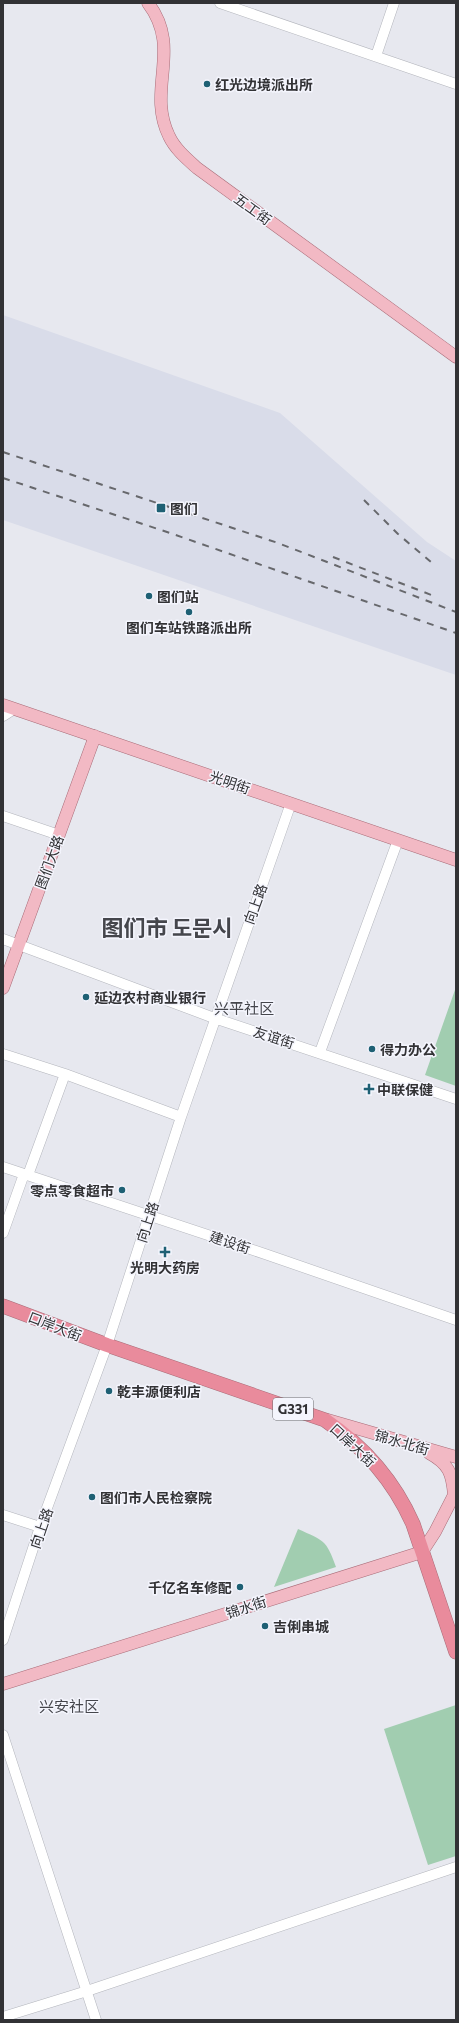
<svg xmlns="http://www.w3.org/2000/svg" width="459" height="2023" font-family="Commissioner,'Noto Sans SC','Noto Sans KR',sans-serif">
<style>
.built{fill:#d9dce9}
.green{fill:#a1cdb0}
.lines{fill:none;stroke-linecap:round;stroke-linejoin:round}
.minor-casing{stroke:#b4b6bd;stroke-width:11}
.major-casing{stroke:#a96c78;stroke-width:13}
.highway-casing{stroke:#a96c78;stroke-width:15}
.minor{stroke:#fff;stroke-width:10}
.major{stroke:#f2b9c4;stroke-width:12}
.highway{stroke:#e98b9c;stroke-width:14}
.rail{stroke:#67686c;stroke-width:2;stroke-dasharray:7 7;stroke-linecap:butt}
.poi-dot{fill:#1e6074;stroke:#f4f5fd;stroke-width:1.5}
.labels{text-anchor:middle;dominant-baseline:central;stroke-width:3;stroke-linejoin:round;paint-order:stroke}
.shield{fill:#f4f5fd;stroke:#6c6c71;stroke-width:1}
.shield-label{font-size:13px;font-weight:bold;fill:#323235}
.poi-label{font-size:14px;font-weight:bold;fill:#323235;stroke:#f4f5fd;text-anchor:start}
.street-label{font-size:14px;fill:#323235;stroke:#f4f5fd}
.neighbourhood-label{font-size:15px;fill:#45464c;stroke:#f4f5fd}
.town-label{font-size:22px;font-weight:bold;fill:#45464c;stroke:#f4f5fd}
</style>
<rect width="100%" height="100%" fill="#e7e8ef"/>
<path class="built" d="M3,315L280,413L427,542L456,561V675L3,520Z"/>
<path class="green" d="M456,987V1086L425,1075Z
M298,1529C324,1541 326,1539 336,1567L274,1587Z
M456,1705V1856L428,1865L384,1729Z"/>
<g class="lines">
<g class="minor-casing">
<path id="minor" d="M220,3L456,84
M376,56L394,3
M3,716L14,709
M3,816L59,835
M3,939L214,1018L456,1099
M320,1052L398,840
M3,1054L65,1074L181,1117
M3,1167L265,1254L456,1320
M28,1175L65,1074
M3,1233L24,1174
M3,1515L40,1527
M3,1640L40,1527L107,1345L181,1117L291,803
M3,1735L96,2020
M3,2017L87,1991L456,1867"/>
</g>
<g class="major-casing">
<path id="major" d="M148,3C183,49 146,89 169,136C175,149 187,159 197,168L456,357
M3,705L456,860
M3,988L95,736
M328,1420L456,1457
M429,1453C449,1464 452,1473 454,1495
M3,1684L422,1552L435,1532L456,1491"/>
</g>
<g class="highway-casing">
<path id="highway" d="M3,1306L107,1345L325,1420C363,1446 394,1481 413,1524L456,1652"/>
</g>
<use href="#minor" class="minor"/>
<use href="#major" class="major"/>
<use href="#highway" class="highway"/>
<path class="rail" d="M3,452L278,543L456,612
M3,478L170,533L456,633
M364,500L398,534L431,562
M333,557L434,596"/>
</g>
<g class="poi-dot">
<circle cx="207" cy="84" r="4"/>
<rect x="156" y="503" width="10" height="10" rx="2"/>
<circle cx="149" cy="596" r="4"/>
<circle cx="189" cy="612" r="4"/>
<circle cx="86" cy="997" r="4"/>
<circle cx="372" cy="1049" r="4"/>
<path d="M367 1083h4v4h4v4h-4v4h-4v-4h-4v-4h4z"/>
<circle cx="122" cy="1190" r="4"/>
<path d="M163 1246h4v4h4v4h-4v4h-4v-4h-4v-4h4z"/>
<circle cx="109" cy="1391" r="4"/>
<circle cx="92" cy="1497" r="4"/>
<circle cx="240" cy="1587" r="4"/>
<circle cx="265" cy="1626" r="4"/>
</g>
<g class="labels">
<rect class="shield" x="273" y="1398" width="40" height="22" rx="3"/>
<g class="shield-label">
<text x="293" y="1409">G331</text>
</g>
<g class="poi-label">
<text x="215" y="84">红光边境派出所</text>
<text x="170" y="508">图们</text>
<text x="157" y="596">图们站</text>
<text x="189" y="627" text-anchor="middle">图们车站铁路派出所</text>
<text x="94" y="997">延边农村商业银行</text>
<text x="380" y="1049">得力办公</text>
<text x="377" y="1089">中联保健</text>
<text x="114" y="1190" text-anchor="end">零点零食超市</text>
<text x="165" y="1267" text-anchor="middle">光明大药房</text>
<text x="117" y="1391">乾丰源便利店</text>
<text x="100" y="1497">图们市人民检察院</text>
<text x="232" y="1587" text-anchor="end">千亿名车修配</text>
<text x="273" y="1626">吉俐串城</text>
</g>
<g class="street-label">
<text transform="translate(253 209) rotate(36)">五工街</text>
<text transform="translate(230 782) rotate(19)">光明街</text>
<text transform="translate(49 862) rotate(-70)">图们大路</text>
<text transform="translate(255 904) rotate(-70)">向上路</text>
<text transform="translate(274 1037) rotate(18)">友谊街</text>
<text transform="translate(147 1222) rotate(-72)">向上路</text>
<text transform="translate(230 1242) rotate(18)">建设街</text>
<text transform="translate(55 1326) rotate(21)">口岸大街</text>
<text transform="translate(402 1442) rotate(16)">锦水北街</text>
<text transform="translate(353 1445) rotate(43)">口岸大街</text>
<text transform="translate(41 1528) rotate(-71)">向上路</text>
<text transform="translate(246 1607) rotate(-18)">锦水街</text>
</g>
<g class="neighbourhood-label">
<text x="244" y="1008">兴平社区</text>
<text x="69" y="1706">兴安社区</text>
</g>
<g class="town-label">
<text x="167" y="927">图们市 도문시</text>
</g>
</g>
<rect width="459" height="2023" fill="none" stroke="#323235" stroke-width="8"/>
</svg>
